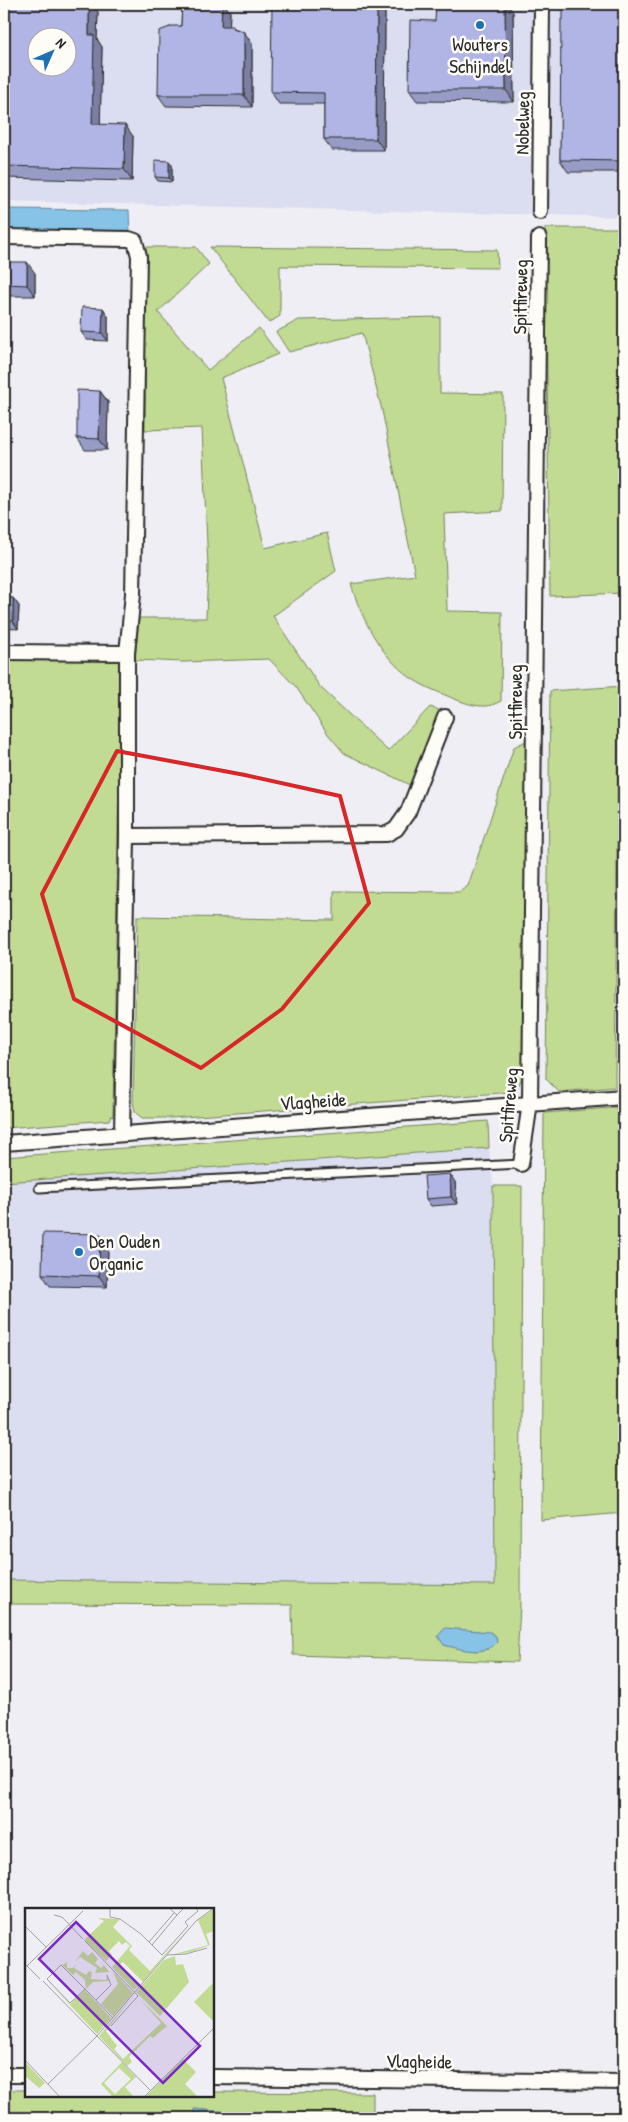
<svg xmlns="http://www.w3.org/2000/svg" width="628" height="2122" font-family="'Patrick Hand',sans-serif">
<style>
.built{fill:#dbddf0;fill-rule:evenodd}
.green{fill:#c1db92;stroke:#76835e;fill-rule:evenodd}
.water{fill:#87c2e7;stroke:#62869c}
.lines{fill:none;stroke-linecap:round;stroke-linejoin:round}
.service-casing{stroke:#2b2b2b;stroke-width:11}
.minor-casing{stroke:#2b2b2b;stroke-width:18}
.service{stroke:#fdfcf7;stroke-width:7}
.minor{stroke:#fdfcf7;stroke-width:14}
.wall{fill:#979cc6;stroke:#2b2b2b}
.shaded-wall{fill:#7b7fa1;stroke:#2b2b2b}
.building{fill:#b0b5e6;stroke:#2b2b2b;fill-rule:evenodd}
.marked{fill:none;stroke:#d62828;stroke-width:4;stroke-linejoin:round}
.poi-dot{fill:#1f6fb2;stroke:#fdfcf7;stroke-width:2}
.labels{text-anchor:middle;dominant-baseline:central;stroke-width:5;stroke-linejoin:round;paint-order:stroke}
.poi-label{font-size:19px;fill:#2b2b2b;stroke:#fdfcf7}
.street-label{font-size:19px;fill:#2b2b2b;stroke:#fdfcf7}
.inset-road{fill:none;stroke:#a0a0a4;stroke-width:1}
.view{fill:#7b2cbf;fill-opacity:0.15;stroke:#7b2cbf;stroke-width:2.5}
.inset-edge{fill:none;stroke:#2b2b2b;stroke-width:2.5}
</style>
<rect width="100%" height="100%" fill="#eeeef4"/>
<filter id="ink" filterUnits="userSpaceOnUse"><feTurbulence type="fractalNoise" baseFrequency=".02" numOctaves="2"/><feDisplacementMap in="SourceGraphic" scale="10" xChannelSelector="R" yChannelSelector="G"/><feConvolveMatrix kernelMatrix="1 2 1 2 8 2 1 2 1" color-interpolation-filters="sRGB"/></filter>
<g filter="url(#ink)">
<path class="built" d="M4,4H624V217L4,201ZM38,38H68V68H38Z
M489,1148L493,1186L495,1585L4,1580V1182Z"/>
<path class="green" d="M545,228H624V593L550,596Z
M146,247H196L209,264L158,312L208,370L259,328L278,354L221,378L265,548L327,533L336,571L273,616L320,687L388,751L430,707L442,711L414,787L344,753L328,734L296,687L269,659L184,662L135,660L139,618H206L208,567L202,428L145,430Z
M210,247L497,250L498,268L280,266V316L269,323Z
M440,317V393L503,394L502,511L444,514L447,611L502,612L501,701C497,703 491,706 486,706C473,707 457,700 445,695C433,690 421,685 411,678C381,657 361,618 351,584L415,575L382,410L362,333L289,352L276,332L299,320Z
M4,660H121L113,1114L109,1120L4,1128Z
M624,686V738L618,739L615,1087L559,1092L546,1079L550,691Z
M528,740L523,1061C522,1073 523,1084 513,1092L171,1118H142L135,1112L133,1102L137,916L334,920V891L459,892L468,886L514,747Z
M624,1107V1513L541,1520L544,1113Z
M488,1121L489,1148L4,1182V1157Z
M493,1186H522L520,1605L517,1662L293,1655L292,1605L4,1604V1580L495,1585ZM462,1631H479L488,1649L476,1651L444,1645Z
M4,2090H26V2096H212L213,2092L373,2093V2118H251V2115L195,2109L194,2118H4Z"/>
<path class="water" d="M4,209L129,210L130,234L4,231Z
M445,1628L490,1632L496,1636L497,1642C485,1657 460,1649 444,1645L438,1636Z
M194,2109L251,2114V2118H194Z"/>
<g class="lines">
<g class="service-casing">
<path id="service" d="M39,1188L521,1164"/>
</g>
<g class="minor-casing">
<path id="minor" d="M540,212L542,4
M4,237L129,239L135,241L139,256L133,594L127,653L4,652
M127,836L387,834L396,829L408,812L445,717
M122,1134L127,836V653
M4,1143L624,1097
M521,1164L530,1103L539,238
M4,2075H26
M212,2077L624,2082"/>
</g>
<use href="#service" class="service"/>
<use href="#minor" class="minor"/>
</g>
<path class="wall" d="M4,4H92L98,12L97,39L102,47L100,124L133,136L132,181L4,178Z
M182,4H224L230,12L229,26L244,32L252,44V107L166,106L158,95L181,26Z
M624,4V172H568L560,160L563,19Z
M513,12L514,102L417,101L409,90L435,21Z
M385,13L384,150H332L324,139V104H279L271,92Z
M169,161L172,165V182L158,181L155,177Z
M4,262L35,273V296H4Z
M103,308L108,316V341L87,340L81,332Z
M100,391L108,402L107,450H85L77,438Z
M4,598H13L19,606L18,629L4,628Z
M455,1182L457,1204L431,1206L426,1199Z
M108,1246L107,1287L50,1286L42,1274Z"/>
<path class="shaded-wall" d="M89,4H92L98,12L97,39L102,47L100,135L92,124L89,35Z
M222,4H224L230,12L229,38L221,26Z
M377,4H379L385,13L384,150L376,139Z
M505,4H507L513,12L514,102L506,90Z
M244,32L252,44V107L244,95Z
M125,125L133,136L132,181L124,169Z
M169,161L172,165V182L169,178Z
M27,262L35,273V296L27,285Z
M103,308L108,316V341L102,333Z
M100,391L108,402L107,450L99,439Z
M13,598L19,606L18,629L13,621Z
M450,1174L455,1182L457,1204L451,1197Z
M100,1234L108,1246L107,1287L99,1276Z"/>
<path class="building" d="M4,4H89V35H94L92,124L125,125L124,169L4,166ZM38,38H68V68H38Z
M182,4H222L221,26H233V28L244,32V95H158L159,31L170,27V26H181Z
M272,4H377L376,139H324V93L271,92Z
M436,4H505L506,90H409L410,20L435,21Z
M563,4H624V161L560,160L561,19H563Z
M155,160L169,161V178L155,177Z
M4,262H27V285L4,284Z
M82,307L103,308L102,333L81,332Z
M77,390L100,391L99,439L77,438Z
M4,598H13V621H4Z
M450,1174L451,1197L426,1199L424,1176Z
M43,1233L100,1234L99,1276L42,1274Z"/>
</g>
<path class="marked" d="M117,751L245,775L340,796L369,903L282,1009L201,1068L74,999L42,894Z"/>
<g class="poi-dot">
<circle cx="480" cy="25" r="5"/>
<circle cx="79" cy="1252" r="5"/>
</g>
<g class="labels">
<g class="poi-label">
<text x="480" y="44">Wouters<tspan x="480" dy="22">Schijndel</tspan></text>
<text x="89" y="1241" text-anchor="start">Den Ouden<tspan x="89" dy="22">Organic</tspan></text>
</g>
<g class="street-label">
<text transform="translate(522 123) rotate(-89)">Nobelweg</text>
<text transform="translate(520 297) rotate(-89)">Spitfireweg</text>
<text transform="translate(515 702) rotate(-90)">Spitfireweg</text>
<text transform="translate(313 1101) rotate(-4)">Vlagheide</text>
<text transform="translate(508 1105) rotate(-85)">Spitfireweg</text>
<text transform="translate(419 2061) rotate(1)">Vlagheide</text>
</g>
</g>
<g transform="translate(25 1908)">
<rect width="189" height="189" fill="#eeeef4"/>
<path d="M189,1V23L181,26L185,37L166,44L146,47L183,37L173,12ZM73,10L95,11L88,19L107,38L104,42L125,63L164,20L118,74L98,54L94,57L114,78L109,82L87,59L105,38L101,34L97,37L94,33L84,43L87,47L81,53L59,32L79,13ZM58,43L63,48L67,44L73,51L70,55L76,60L79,57L84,64L70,65L72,60L55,49L50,54ZM150,48L151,57L158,56L164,74L135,108L111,84L139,52ZM42,54V60H48L51,55L49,60L61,67L64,63L67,64L66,71L81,72L82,66L84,73L68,74L61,81L60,72L51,64L48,67L37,57ZM88,63L108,85L88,108L76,96L93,76ZM21,71L45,96L60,82L86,110L72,126ZM187,76L189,78V114L169,94ZM108,88L81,123L92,138L89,141L98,151L136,115L114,90L142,118L128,130L125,128L104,149L107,154L102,158L74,128ZM158,151L171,164L160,176L173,189H120ZM0,154L20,175L14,180L0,168ZM97,154L111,169L100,179L109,189H88L76,176ZM94,160L106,171L90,186L79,175Z" fill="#c1db92" fill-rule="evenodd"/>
<path class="inset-road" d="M85,0V9L95,11L116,26L137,47L163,18M101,0H137M144,0L152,7L159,0M29,7L37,9L58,31M0,18L21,39M163,18L160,14L173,3L171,0M60,33L113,88L86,118M124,34L149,5M127,37L152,7M142,47L161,46L182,40M0,56L15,71M36,57L60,81L45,95L22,71ZM2,58L58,3M18,73L125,182M60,81L88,110M71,92L86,77L82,67M0,152L35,189M23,176L71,129L171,13L189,0M119,189L189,120"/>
<path class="view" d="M51,14L175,138L138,175L14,51Z"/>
<rect width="189" height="189" class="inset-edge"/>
</g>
<rect width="628" height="2122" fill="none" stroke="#fdfcf7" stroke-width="20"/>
<rect x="10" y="10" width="608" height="2102" fill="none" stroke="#2b2b2b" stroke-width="2" filter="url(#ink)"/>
<g transform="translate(52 52) rotate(45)"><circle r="24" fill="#fdfcf7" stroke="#a9a8a5"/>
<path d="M0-4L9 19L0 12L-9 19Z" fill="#1f6fb2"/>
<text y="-8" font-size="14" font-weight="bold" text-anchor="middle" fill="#2b2b2b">N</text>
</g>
</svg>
